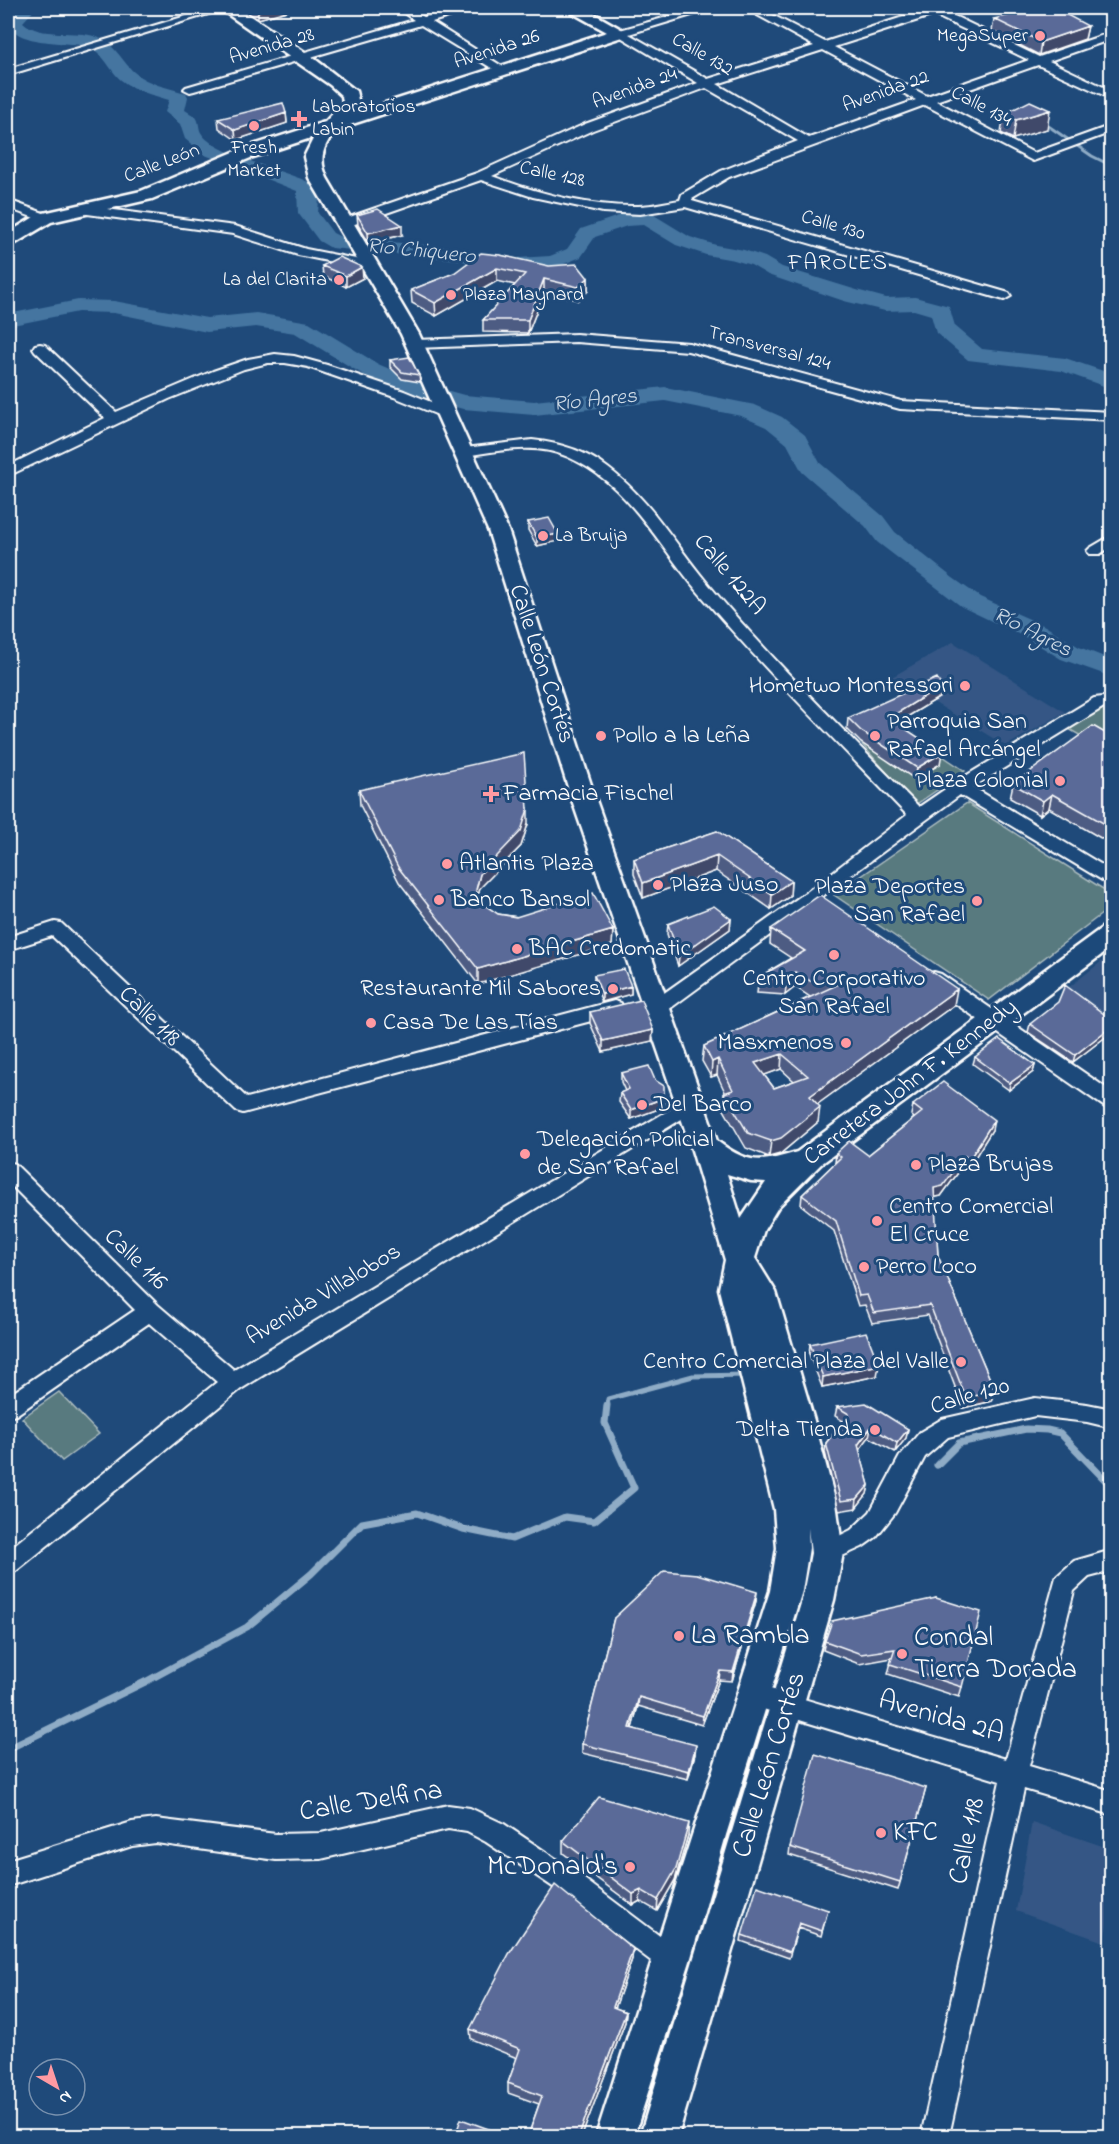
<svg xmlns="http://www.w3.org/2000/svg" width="1119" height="2144" font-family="'Indie Flower',sans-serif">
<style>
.built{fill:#355785}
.green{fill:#597a7f;stroke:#acbcbf;stroke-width:1.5}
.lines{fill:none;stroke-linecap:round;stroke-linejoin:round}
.stream-far2{stroke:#8facc6;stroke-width:3}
.stream-far1{stroke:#8facc6;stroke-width:5}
.stream{stroke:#8facc6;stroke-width:7}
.river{fill:#4475a0;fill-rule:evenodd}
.street-casing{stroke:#fff;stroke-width:4}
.secondary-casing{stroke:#fff;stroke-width:5}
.street{fill:#1f4a7a;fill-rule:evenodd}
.secondary{fill:#1f4a7a;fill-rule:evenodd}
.wall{fill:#4d5b83;stroke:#fff;stroke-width:1.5;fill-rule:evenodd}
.shaded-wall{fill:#3f4a6a;stroke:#fff;stroke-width:1.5}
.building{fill:#5a6a98;stroke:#fff;stroke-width:1.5;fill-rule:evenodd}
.poi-dot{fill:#ff9aa2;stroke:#1f4a7a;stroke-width:2}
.labels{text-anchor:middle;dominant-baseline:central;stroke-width:6;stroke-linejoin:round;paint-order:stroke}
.far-poi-label{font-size:20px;fill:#fff;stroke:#1f4a7a;text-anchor:start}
.far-street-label{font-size:20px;fill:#fff;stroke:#1f4a7a}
.far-water-label{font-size:22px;font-style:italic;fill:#d0dce7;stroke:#1f4a7a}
.far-neighbourhood-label{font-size:22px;letter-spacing:1.5px;fill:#fff;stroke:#1f4a7a}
.street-label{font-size:24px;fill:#fff;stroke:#1f4a7a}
.poi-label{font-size:24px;fill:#fff;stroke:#1f4a7a;text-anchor:start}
.near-poi-label{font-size:28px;fill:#fff;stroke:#1f4a7a;text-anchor:start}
.near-street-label{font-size:28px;fill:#fff;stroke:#1f4a7a}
</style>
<rect width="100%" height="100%" fill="#1f4a7a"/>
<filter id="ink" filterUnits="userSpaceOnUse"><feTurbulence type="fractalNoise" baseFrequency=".0167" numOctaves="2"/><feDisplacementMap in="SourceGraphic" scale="12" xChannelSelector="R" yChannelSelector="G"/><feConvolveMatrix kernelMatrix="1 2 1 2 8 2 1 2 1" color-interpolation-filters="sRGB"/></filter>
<g filter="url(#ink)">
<path class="built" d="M953,642L1065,712L1006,746L892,677Z
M1111,954V1029L1063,992Z
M1032,1822L1111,1849V1903L1104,1942L1016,1911Z"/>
<path class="green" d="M1110,703L1111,704V753L1067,728Z
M895,724L965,771L915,805L860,742L915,779Z
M967,803L1111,894V907L989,1000L834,895Z
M59,1392L99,1434L62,1461L22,1418Z"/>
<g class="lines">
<path class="stream-far2" d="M1044,123L1092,156L1112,166"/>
<path class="stream-far1" d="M607,1407L608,1399L693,1376L747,1375"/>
<path class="stream" d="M937,1465L959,1443L1026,1429L1047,1430L1060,1433L1112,1487
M8,1749L147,1681L247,1627L311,1574L362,1523L417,1513L463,1529L512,1539L565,1517L594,1521L634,1488L605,1423L607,1405"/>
<path class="river" d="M18,8H36L23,22C41,39 75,29 97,37C115,44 121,60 134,72C147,84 169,88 186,93L188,97L185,110L196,117C200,122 198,129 202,134C216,155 288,171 313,184L319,199L318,213L333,233L343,238L460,248L486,255L518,258L550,256L567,249L581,229L624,214L647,213L654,215L690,237L716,245L744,250L765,257L782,267L860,291L886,298L915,297L949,306L955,326L982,349L1065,358L1112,374V389L1061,371L968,360L936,333L931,315L914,310L885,311L844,301L768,275L751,265L734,260L706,255L676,245L643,225L627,226L595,237L581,257L554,268L518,270L485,267L459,260L331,248L319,241L298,213L297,191L205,155L185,139L180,124L165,112L169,100C153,95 134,91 121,80C109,70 103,50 85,46C65,41 8,46 8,18Z
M78,300L114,301L207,318L256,313L309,322L378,364L424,384L464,395L534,401L665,387L755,405L782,417L805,435L820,463L883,516L895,532L953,578L980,597L1045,626L1079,647L1112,660V677L1061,659L1027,638L962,607L877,542L865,526L802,472L787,444L766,427L741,416L665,401L534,415L463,409L408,394L362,374L295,333L256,327L207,332L114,313L78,312L8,326V314Z"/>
<g class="street-casing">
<path id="street" d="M213,8H228L8,75V69Z
M397,8H409L424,17L457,8H472L471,10L432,22L508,70L506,72H498L421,25L194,91L190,92L184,89L186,87L414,20Z
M700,8H715L629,34L708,79L814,46L748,10L747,8H759L825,42L925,10L924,8H948L944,11L1039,57L1112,32V39L1049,61L1112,91V99L1038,65L936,101L1034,153L1112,125V132L1033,161L925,105L729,177L692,199V201L1009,293L1011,296L1004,300L685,207L640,214L603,212L533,197L481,180L349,226H341L339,223L341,220L477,173L585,124L698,83L614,33L616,31ZM934,15L1029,60L927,96L834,47ZM823,50L916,100L809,138L717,84ZM706,88L798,141L721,171L682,194L680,200C666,202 652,206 638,206C589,207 537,193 492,176L593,130Z
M1095,8H1112V15Z
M8,200L49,215L51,218L45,222L8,208Z
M84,206L235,226L306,249L371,262L378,266L371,270L298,255L233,234L80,213L78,210Z
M576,334L689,343L901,401L1112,412V420L900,409L688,351L576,342L415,348L408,344L415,340Z
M40,344L45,345L116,412L213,371L248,359L275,354L294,356L327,365L404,391L453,411L455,414L448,418L443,417L394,397L308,367L285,363H268L244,369L169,399L8,476V466L105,418L35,351L33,348L35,345Z
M532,440C560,443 586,451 608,468C651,500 675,545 709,585C774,663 848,734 919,807L954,783L1094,698L1112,696V706L1104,707L973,787L1112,871V886L960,795L664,1013L657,1015L650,1013L648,1008L650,1003L808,891L907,815C837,742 765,670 699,593C658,545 629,484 568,457C536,442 498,451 465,456L458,452L465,448Z
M1112,535V546L1100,554H1090L1087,551L1090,548Z
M55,922L61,923L247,1098L614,1001L621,1003L623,1008L621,1013L614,1015L243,1113L236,1111L52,936L8,950V937Z
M934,972L941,974L1112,1092V1109L1105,1107L927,984L925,979L927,974Z
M691,1097L698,1099L701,1104L698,1109L241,1389L16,1571L8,1574V1550L217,1382L149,1323L16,1415L8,1417V1396L135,1310L8,1182V1162L15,1164L158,1305L234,1370Z
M1035,1398L1087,1404L1112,1409V1428L1087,1422L1035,1416L948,1437L925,1457L895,1513L876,1537L862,1547L827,1563L819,1560L815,1553L819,1546L851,1530L870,1512L900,1456L920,1432L942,1419Z
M1112,1550V1571L1089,1577L1074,1591L1029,1766L1112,1791V1815L1024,1789L949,2136H921L1000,1781L753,1706L744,1703L741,1695L744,1687L753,1684L1006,1759L1056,1577L1074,1561Z
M448,1805L470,1808L504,1824L571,1869L681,1952L685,1961L681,1970L672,1974L663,1970L553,1887L486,1842L467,1832L448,1829L321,1859L276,1860L156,1843L132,1846L8,1886V1860L132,1822L156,1819L276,1834L321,1833Z"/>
</g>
<g class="secondary-casing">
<path id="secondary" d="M221,8H238L311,56L356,91L359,104L351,114L607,32L569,11L567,8H584L628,33L625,36L337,129C323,146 318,158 327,178L419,334L508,530L596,800L717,1141C749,1165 761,1163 797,1152L1103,927L1112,924V947L821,1164L778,1207L764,1230L755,1258L776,1292L815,1424L836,1503L843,1553L834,1600L678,2136H640L802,1600L811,1553L808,1528L809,1548L802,1591L726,1835L690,1961L634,2136H596L770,1591L777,1548L774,1509L719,1289L725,1260L691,1147L572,800L488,530L401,334L309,178L304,157L314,137L253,157L152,199L51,222L14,244L8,245V233L39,214L141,191L241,149L325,122L343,103L342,96L330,85L223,11ZM727,1174L751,1181L766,1182L741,1219Z"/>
</g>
<use href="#street" class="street"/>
<use href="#secondary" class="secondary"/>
</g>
<path class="wall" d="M240,8H297L258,19Z
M994,19L1088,26L1085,39L1039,55L992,31Z
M286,113L287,123L236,140L219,128L218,119Z
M1004,114L1047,129L1013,139L1001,133Z
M357,215L402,235L369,243L358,225Z
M500,255L588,278V291L578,300L544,292L528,333L483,332V320L515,285L497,281L436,316L412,303L411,290Z
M322,266L363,278L346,287L323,276Z
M390,360L419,375L420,382L402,379L390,367Z
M528,522L558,541L537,546L528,530Z
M940,697L897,723L940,764L915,779L860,742L847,729L848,718Z
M1112,737V857L1109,855L1111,844L1049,808L1040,815L1010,798L1013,784Z
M359,790L528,824L521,846L480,888L478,895L483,904L498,914L613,930L612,945L478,984L399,882L360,805Z
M717,831L791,881L790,896L771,909L716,871L643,898L634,874V859Z
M731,919L730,929L678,966L667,934L668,924Z
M771,929L954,1005L817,1104L818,1122L780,1154L769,1157L746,1148L723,1108L724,1093L725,1092L717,1075L711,1077L702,1061L704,1046L810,997L795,987L785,995L757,993L759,977L791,958L770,944ZM781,1069L794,1081L774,1088L764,1075Z
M594,975L631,986V994L602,1002L594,982Z
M590,1012L653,1030L652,1041L603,1052L590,1023Z
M1112,1020V1032L1073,1062L1028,1032L1030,1024Z
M975,1057L1035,1065L1033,1072L1009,1090L973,1064Z
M621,1073L664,1098V1107L631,1119L619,1102L620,1093L625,1091L621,1082Z
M913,1105L992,1130L967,1170L963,1166L941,1196L934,1197L938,1256L995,1391L992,1401L963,1408L928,1315L872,1323L865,1305L858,1306L834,1231L801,1205L802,1195L835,1163L836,1153L868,1155L914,1118L911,1115Z
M810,1344L877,1376L822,1387L809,1354Z
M837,1407L908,1429L906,1438L895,1452L869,1437L859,1450L869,1485L867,1494L856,1508L839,1511L825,1452L826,1443L843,1421L835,1416Z
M936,1598L962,1687L959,1697L888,1674L892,1658L859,1664L823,1650L825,1641Z
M756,1601L732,1681L719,1680L702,1725L638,1706L632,1728L695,1754L688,1779L582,1753V1744L614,1618Z
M926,1788L898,1890L789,1855L790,1847Z
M688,1835L675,1880L657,1911L640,1901L633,1905L563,1853V1841Z
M828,1910L821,1936L798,1928L789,1958L741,1941L742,1935Z
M633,1949L632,1959L615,2008L626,2012L625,2022L587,2122L582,2136H528L539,2104L508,2093V2083L517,2058L471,2039L470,2029Z"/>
<path class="shaded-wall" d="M271,8H297L258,19V11Z
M1088,26L1085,39L1039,55L1041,42Z
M1050,110L1047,129L1013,139L1016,120Z
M286,113L287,123L236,140L235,130Z
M402,225V235L369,243L368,233Z
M362,267L363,278L346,287V276Z
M497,268V281L436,316L435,303Z
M588,278V291L578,300V287Z
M544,279V292L528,333V320Z
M558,534V541L537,546V538Z
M941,686L940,697L887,729L889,718Z
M942,753L940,764L915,779L917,768Z
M1052,794L1049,808L1040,815L1043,801Z
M528,809V824L521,846L480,888L476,905V890L480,874Z
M717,856L716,871L643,898V883Z
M791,881L790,896L771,909L772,894Z
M731,919L730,929L678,966L679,956Z
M613,930L612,945L478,984V969Z
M796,972L795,987L785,995L787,980Z
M631,986V994L602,1002V994Z
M957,989L954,1005L808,1111L810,1096Z
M1112,1026V1032L1073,1062L1075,1055Z
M653,1030L652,1041L603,1052V1041Z
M782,1054L781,1069L754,1079L755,1063Z
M718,1059L717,1075L711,1077L712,1062Z
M1035,1065L1033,1072L1009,1090L1010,1083Z
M664,1098V1107L631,1119V1110Z
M820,1107L818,1122L780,1154L769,1157L771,1141Z
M994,1120L992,1130L967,1170L969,1160Z
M965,1156L963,1166L941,1196L932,1198L934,1188Z
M879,1365L877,1376L822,1387L823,1377Z
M995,1391L992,1401L963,1408L966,1398Z
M871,1427L869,1437L856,1454L858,1445Z
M908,1429L906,1438L895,1452L897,1443Z
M869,1485L867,1494L856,1508L857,1499Z
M757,1592L756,1601L732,1681L733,1672Z
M720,1671L719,1680L702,1725L703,1716Z
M639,1697L638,1706L630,1736V1728Z
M696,1745L695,1754L688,1779L689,1771Z
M689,1823L688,1835L675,1880L657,1911L658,1900Z
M641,1890L640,1901L633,1905V1894Z
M633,1949L632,1959L612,2017L613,2007Z
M626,2012L625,2022L587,2122L582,2136H579L587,2113Z"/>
<path class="building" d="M252,8H271L258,11Z
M1038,8H1054L1088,26L1041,42L994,19Z
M1030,101L1050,110L1016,120L1004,114Z
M283,103L286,113L235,130L218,119Z
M378,209L402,225L368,233L357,215Z
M481,253L500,255L549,266L577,264L588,278L578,287L544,279L528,320H483L525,274L497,268L435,303L411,290L454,273Z
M339,257L362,267L346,276L322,266Z
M409,357L419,375L402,372L390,360Z
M549,518L558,534L537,538L528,522Z
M937,678L941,686L889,718L942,753L917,768L861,731L848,718Z
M1093,726L1112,737V828L1052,794L1043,801L1013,784Z
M524,753L528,809L521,831L480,874L476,890L483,904L498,914L516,917L593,893L613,930L478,969L398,867L359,790Z
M717,831L791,881L772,894L717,856L643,883L634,859Z
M820,895L957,989L810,1096L820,1107L781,1138L771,1141L748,1133L724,1093L733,1090L718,1059L712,1062L704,1046L839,984L810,981L796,972L787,980L759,977L805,951L771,929ZM782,1054L808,1076L774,1088L755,1063Z
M714,906L731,919L679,956L668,924Z
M624,969L631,986L602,994L594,975Z
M1065,985L1112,1020V1026L1075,1055L1030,1024L1058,1002Z
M641,1000L653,1030L603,1041L590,1012Z
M999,1039L1035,1065L1010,1083L975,1057Z
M649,1066L655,1080L664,1086V1098L631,1110L620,1093L629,1089L621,1073Z
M943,1082L994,1120L969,1160L965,1156L943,1186L934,1188L938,1256L995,1391L966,1398L930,1305L874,1313L867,1295L859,1296L836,1221L802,1195L841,1157L836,1153L849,1141L868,1155L922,1112L913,1105Z
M866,1332L879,1365L823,1377L810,1344Z
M866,1403L908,1429L897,1443L871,1427L858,1445L869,1485L857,1499L841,1501L826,1443L849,1414L837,1407Z
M664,1571L697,1574L757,1592L733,1672L720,1671L703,1716L639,1697L630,1728L696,1745L689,1771L582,1744L614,1618Z
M936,1598L981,1612L962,1687L890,1664L895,1649L861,1654L825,1641L832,1621Z
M815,1754L926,1788L900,1882L790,1847Z
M599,1797L689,1823L676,1869L658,1900L641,1890L633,1894L563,1841Z
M555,1885L633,1949L613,2007L626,2012L587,2113L579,2136H528L542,2096L508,2083L520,2049L470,2029L509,1954Z
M757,1886L828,1910L822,1931L799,1923L790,1952L742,1935Z
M461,2119L508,2136H455Z"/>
</g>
<g class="poi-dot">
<circle cx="1040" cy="36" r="6"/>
<path d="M296 110h6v6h6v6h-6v6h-6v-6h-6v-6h6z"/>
<circle cx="254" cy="126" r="6"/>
<circle cx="339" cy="280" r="6"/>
<circle cx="451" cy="295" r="6"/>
<circle cx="543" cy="536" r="6"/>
<circle cx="965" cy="686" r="6"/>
<circle cx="601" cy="736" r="6"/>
<circle cx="875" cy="736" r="6"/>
<circle cx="1060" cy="781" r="6"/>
<path d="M488 785h6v6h6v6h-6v6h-6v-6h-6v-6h6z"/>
<circle cx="447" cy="864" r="6"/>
<circle cx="658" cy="885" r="6"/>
<circle cx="439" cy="900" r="6"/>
<circle cx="977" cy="901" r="6"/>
<circle cx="517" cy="949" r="6"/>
<circle cx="834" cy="955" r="6"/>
<circle cx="613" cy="989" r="6"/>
<circle cx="371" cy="1023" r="6"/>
<circle cx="846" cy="1043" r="6"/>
<circle cx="642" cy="1105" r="6"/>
<circle cx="525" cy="1154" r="6"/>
<circle cx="916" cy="1165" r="6"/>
<circle cx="877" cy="1221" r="6"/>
<circle cx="864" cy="1267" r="6"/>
<circle cx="961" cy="1362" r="6"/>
<circle cx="875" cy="1430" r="6"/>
<circle cx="679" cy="1636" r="6"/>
<circle cx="902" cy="1654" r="6"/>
<circle cx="881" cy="1833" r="6"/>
<circle cx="630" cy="1867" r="6"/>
</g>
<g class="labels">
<g class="far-poi-label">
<text x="1028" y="36" text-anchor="end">MegaSuper</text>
<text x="312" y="107">Laboratorios<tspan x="312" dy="23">Labin</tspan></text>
<text x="254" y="148" text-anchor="middle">Fresh<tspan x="254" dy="23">Market</tspan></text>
<text x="327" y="280" text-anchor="end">La del Clarita</text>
<text x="463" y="295">Plaza Maynard</text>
<text x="555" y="536">La Bruija</text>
</g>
<g class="far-street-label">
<text transform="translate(272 47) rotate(-16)">Avenida 28</text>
<text transform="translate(497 50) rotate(-18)">Avenida 26</text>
<text transform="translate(702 55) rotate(30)">Calle 132</text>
<text transform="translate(635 89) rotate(-20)">Avenida 24</text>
<text transform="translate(886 92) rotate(-20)">Avenida 22</text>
<text transform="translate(981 107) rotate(28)">Calle 134</text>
<text transform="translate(162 164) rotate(-21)">Calle León</text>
<text transform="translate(552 175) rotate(12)">Calle 128</text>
<text transform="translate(833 226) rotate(16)">Calle 130</text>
<text transform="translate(769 349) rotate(15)">Transversal 124</text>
</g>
<g class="far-water-label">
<text transform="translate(421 252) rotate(6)">Río Chiquero</text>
<text transform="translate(595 401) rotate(-6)">Río Agres</text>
<text transform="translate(1032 633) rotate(27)">Río Agres</text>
</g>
<g class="far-neighbourhood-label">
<text x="838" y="264">FAROLES</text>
</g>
<g class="street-label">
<text transform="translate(729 575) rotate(50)">Calle 122A</text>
<text transform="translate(541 664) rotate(72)">Calle León Cortés</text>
<text transform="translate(149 1017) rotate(44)">Calle 118</text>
<text transform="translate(911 1083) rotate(-37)">Carretera John F. Kennedy</text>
<text transform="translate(135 1260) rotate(44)">Calle 116</text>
<text transform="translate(324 1295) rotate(-31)">Avenida Villalobos</text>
<text transform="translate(970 1397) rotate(-16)">Calle 120</text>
</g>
<g class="poi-label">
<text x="953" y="686" text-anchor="end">Hometwo Montessori</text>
<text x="887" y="722">Parroquia San<tspan x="887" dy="28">Rafael Arcángel</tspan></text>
<text x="613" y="736">Pollo a la Leña</text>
<text x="1048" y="781" text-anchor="end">Plaza Colonial</text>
<text x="503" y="794">Farmacia Fischel</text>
<text x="459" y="864">Atlantis Plaza</text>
<text x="670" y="885">Plaza Juso</text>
<text x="965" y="887" text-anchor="end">Plaza Deportes<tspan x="965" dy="28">San Rafael</tspan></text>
<text x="451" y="900">Banco Bansol</text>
<text x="529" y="949">BAC Credomatic</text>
<text x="834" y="979" text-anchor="middle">Centro Corporativo<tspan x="834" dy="28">San Rafael</tspan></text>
<text x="601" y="989" text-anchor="end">Restaurante Mil Sabores</text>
<text x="383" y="1023">Casa De Las Tías</text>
<text x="834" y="1043" text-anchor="end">Masxmenos</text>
<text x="654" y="1105">Del Barco</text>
<text x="537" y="1140">Delegación Policial<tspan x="537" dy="28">de San Rafael</tspan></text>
<text x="928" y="1165">Plaza Brujas</text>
<text x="889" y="1207">Centro Comercial<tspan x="889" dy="28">El Cruce</tspan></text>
<text x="876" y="1267">Perro Loco</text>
<text x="949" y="1362" text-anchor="end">Centro Comercial Plaza del Valle</text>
<text x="863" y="1430" text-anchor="end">Delta Tienda</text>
</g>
<g class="near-poi-label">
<text x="691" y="1636">La Rambla</text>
<text x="914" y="1638">Condal<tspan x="914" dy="32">Tierra Dorada</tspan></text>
<text x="893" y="1833">KFC</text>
<text x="618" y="1867" text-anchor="end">McDonald's</text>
</g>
<g class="near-street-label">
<text transform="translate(941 1718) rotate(16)">Avenida 2A</text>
<text transform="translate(770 1765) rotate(-73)">Calle León Cortés</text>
<text transform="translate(371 1802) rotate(-9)">Calle Delfina</text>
<text transform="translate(968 1841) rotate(-78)">Calle 118</text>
</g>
</g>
<rect width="1119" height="2144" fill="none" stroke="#1f4a7a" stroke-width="30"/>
<rect x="15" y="15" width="1089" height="2114" fill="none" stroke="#fff" stroke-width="2" filter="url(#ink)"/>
<g transform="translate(57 2087) rotate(141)"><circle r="28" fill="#1f4a7a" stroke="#7992af" stroke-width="1.5"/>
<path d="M0-4.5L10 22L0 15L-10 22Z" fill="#ff9aa2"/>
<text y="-9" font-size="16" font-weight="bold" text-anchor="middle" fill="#ffffff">N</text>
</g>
</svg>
